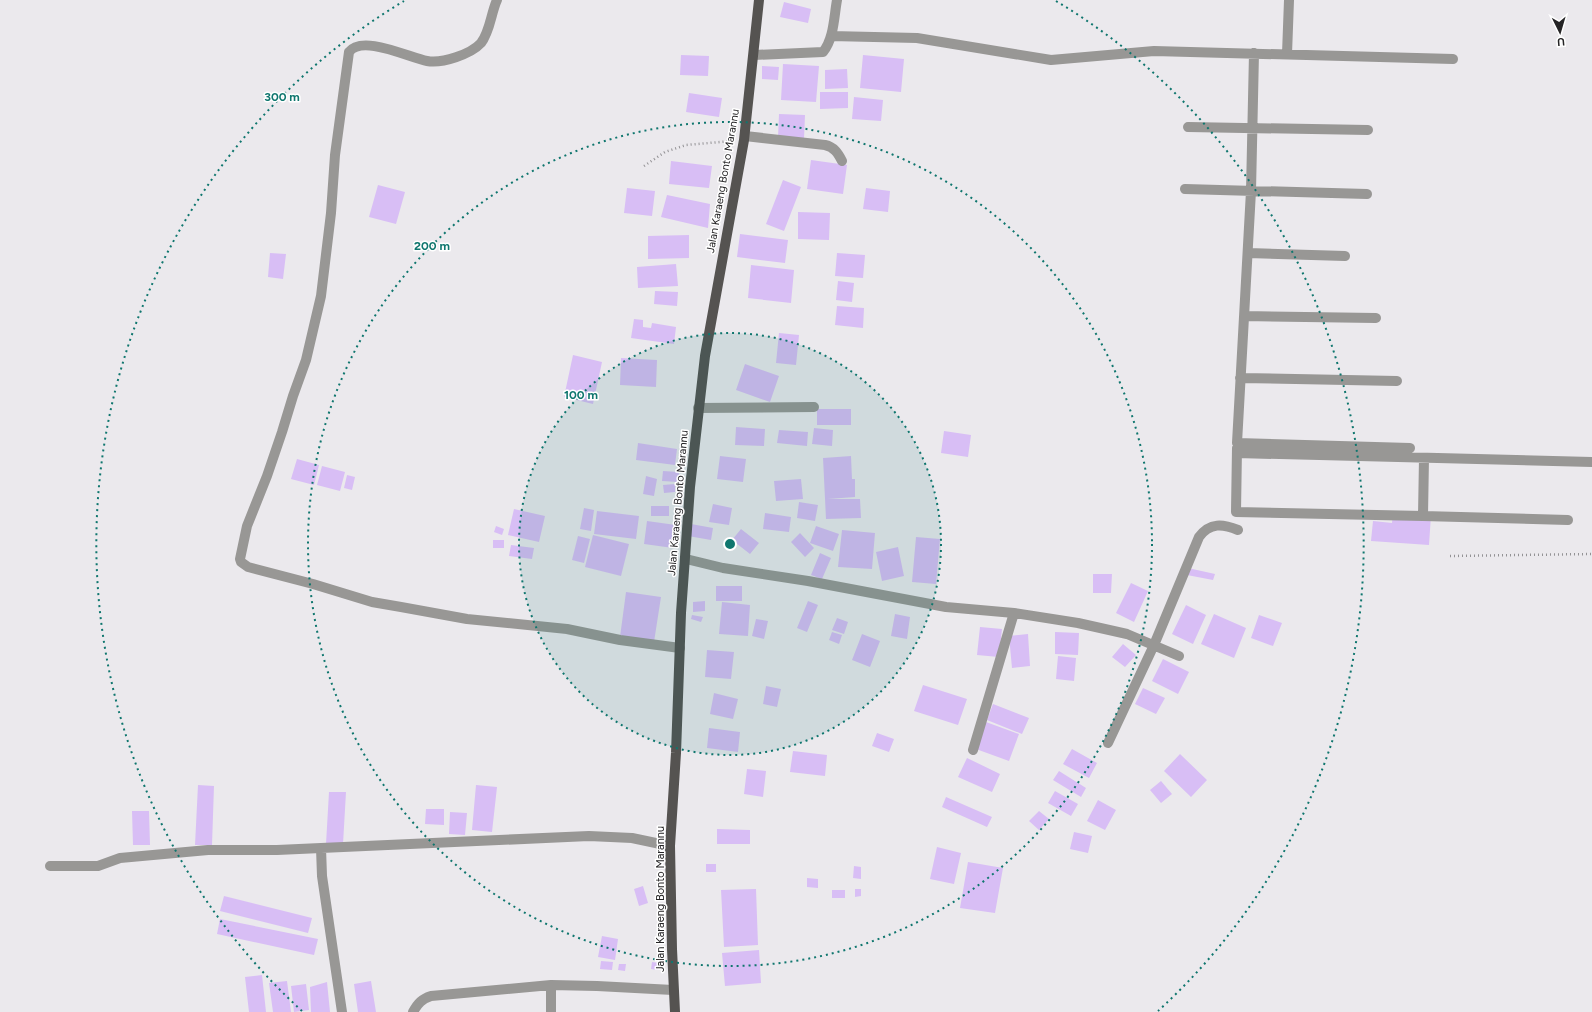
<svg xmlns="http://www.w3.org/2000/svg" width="1592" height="1012" font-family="Figtree,sans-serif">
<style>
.building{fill:#d8bef5}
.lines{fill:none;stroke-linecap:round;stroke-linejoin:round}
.path{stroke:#939295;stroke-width:2.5;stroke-dasharray:1 3;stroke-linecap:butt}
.minor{stroke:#989795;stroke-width:10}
.primary{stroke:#555351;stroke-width:10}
.ring{fill:none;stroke:#0f766e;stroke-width:2;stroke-dasharray:2 4}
.labels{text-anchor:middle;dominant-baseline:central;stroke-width:3;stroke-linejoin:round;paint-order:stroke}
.street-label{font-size:11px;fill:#242325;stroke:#fff}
.centre{fill:#0f766e;stroke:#fff;stroke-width:2}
.ring-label{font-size:12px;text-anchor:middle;font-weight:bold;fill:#0f766e;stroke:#fff;stroke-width:3;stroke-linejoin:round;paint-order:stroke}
</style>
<rect width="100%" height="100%" fill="#ebe9ed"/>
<path class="building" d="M784,2L811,9L808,23L780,17Z
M681,55L709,56L708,76L680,75Z
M863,55L904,59L901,92L860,88Z
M783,64L819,66L816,102L781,100Z
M762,66L779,67L778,80L762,79Z
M847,69L848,88L825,89V70Z
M820,92H848V108L820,109Z
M689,93L722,98L719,117L686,112Z
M854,97L883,100L881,121L852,119Z
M779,114L805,115L804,139L778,138Z
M811,160L847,165L843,194L807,189Z
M671,161L712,166L709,188L669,184Z
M783,180L801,187L784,231L766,224Z
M378,185L405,192L396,224L369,217Z
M627,188L655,191L652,216L624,213Z
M866,188L890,191L888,212L863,209Z
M667,195L710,204L708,228L661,217Z
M798,212L830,213L829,240L798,239Z
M740,234L788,240L785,263L737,257Z
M689,235V258L648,259V236Z
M270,253L286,254L283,279L268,277Z
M837,253L865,255L863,278L835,276Z
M676,264L678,286L638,288L637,267Z
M751,265L794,270L791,303L748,298Z
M838,281L854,283L852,302L836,300Z
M655,291L678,292L677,306L654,304Z
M837,306L864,308L863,328L835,325Z
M634,319L643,320V327L651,328L652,323L676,327L674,344L631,338Z
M779,333L799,335L796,365L776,363Z
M573,355L602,362L593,404L564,397Z
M621,358L657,360L656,387L620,385Z
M745,364L779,376L770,402L736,390Z
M817,409H851V425H817Z
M736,427L765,429L764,446L735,445Z
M814,428L833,430L832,446L812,444Z
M779,430L808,432L807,446L777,443Z
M944,431L971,435L968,457L941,453Z
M638,443L677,449L675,465L636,460Z
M720,456L746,459L743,482L717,479Z
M851,456L852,479H855V497L828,499H860L861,518L826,519L823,458Z
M297,459L319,465L314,485L291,479Z
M322,466L345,472L340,491L317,485Z
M663,471L679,472L678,482L662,481Z
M347,475L355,477L352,490L344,488Z
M646,476L657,479L654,496L643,494Z
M801,479L803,499L776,501L774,481Z
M675,484V492L664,493L663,485Z
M799,502L818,505L815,521L797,518Z
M713,504L732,508L729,525L709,522Z
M651,506H669V516H651Z
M584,508L594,510L591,531L580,529Z
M514,509L545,516L539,542L508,535Z
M597,511L639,516L636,539L594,534Z
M1393,512L1431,515L1429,545L1371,541L1373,521L1392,523Z
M765,513L791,517L789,532L763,529Z
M647,521L676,525L673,548L644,544Z
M691,524L713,528L711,540L688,536Z
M496,526L504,529L502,535L494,532Z
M816,526L839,534L833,551L810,543Z
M741,529L759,543L750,554L732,540Z
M842,530L875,533L872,569L838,567Z
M800,533L814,548L805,557L791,542Z
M593,535L629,544L621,576L585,567Z
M578,536L590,539L584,563L572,560Z
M916,537L940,539L936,584L912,582Z
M493,540H504V548H493Z
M511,545L534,548L532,559L509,556Z
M898,547L904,576L882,581L876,552Z
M820,553L831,558L822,579L811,575Z
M1188,568L1215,574L1213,580L1187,575Z
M1093,574H1112L1111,593H1093Z
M1131,583L1148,591L1134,622L1116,613Z
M716,586H742V601H716Z
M626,592L661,597L654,642L620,637Z
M705,601V611L693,612V602Z
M808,601L818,605L807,632L797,628Z
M722,602L750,605L748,636L719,634Z
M1186,605L1206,615L1193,644L1172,634Z
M895,614L910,617L907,639L891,636Z
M1214,614L1246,628L1234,658L1201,644Z
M692,615L703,617L701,622L691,619Z
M1259,615L1282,623L1273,646L1251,638Z
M837,618L848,622L844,634L832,630Z
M756,619L768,621L764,639L752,636Z
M980,627L1002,629L999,657L977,655Z
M832,632L842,635L839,644L829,640Z
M1055,632L1079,633L1078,655L1055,654Z
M862,634L880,641L870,667L852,660Z
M1028,634L1030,666L1012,668L1009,636Z
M1123,644L1136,655L1125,667L1112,657Z
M707,650L734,652L731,679L705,677Z
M1058,656L1076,658L1074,681L1056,679Z
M1163,659L1189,672L1178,694L1152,681Z
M923,685L967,699L958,725L914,711Z
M766,686L781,689L777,707L763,704Z
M1143,688L1165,698L1156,714L1135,704Z
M714,693L738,699L733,719L710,714Z
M993,704L1029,718L1022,734L987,720Z
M986,722L1019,734L1009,761L976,749Z
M709,728L740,732L738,752L707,748Z
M877,733L894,739L889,752L872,746Z
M1072,749L1097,763L1089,778L1063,764Z
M793,751L827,755L825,776L790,772Z
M1180,754L1207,780L1191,797L1164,771Z
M967,758L1000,774L992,792L958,777Z
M747,769L766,771L763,797L744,794Z
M1059,771L1086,788L1081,797L1053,780Z
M1161,781L1172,794L1161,803L1150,790Z
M198,785L214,786L212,845H195Z
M476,785L497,787L492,832L472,830Z
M1055,791L1078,804L1071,816L1048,803Z
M329,792H346L343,844H326Z
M946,797L992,817L987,827L942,807Z
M1098,800L1116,810L1105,830L1087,821Z
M426,809H444V825L425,824Z
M132,811H149L150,845H133Z
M1039,811L1049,819L1039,830L1029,821Z
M450,812L467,813L465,835L449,834Z
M717,829L750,830V844H717Z
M1074,832L1092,836L1088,853L1070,849Z
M937,847L961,853L954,884L930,879Z
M968,862L1003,868L995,913L960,908Z
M706,864H716V872H706Z
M854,866L861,867V879L853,878Z
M807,878L818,879V888L807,887Z
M643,886L648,903L639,906L634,889Z
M756,889L758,945L724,947L721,890Z
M855,889H861V896L855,897Z
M832,890H845V898H832Z
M224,896L312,918L308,933L220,911Z
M220,919L318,939L314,955L217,934Z
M602,936L618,939L615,960L598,957Z
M759,950L761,983L725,986L722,953Z
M601,961L613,962L612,970L600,969Z
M652,962L659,963L658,970L651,969Z
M619,964H626L625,971L618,970Z
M262,975L266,1012H249L245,977Z
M287,981L291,1012H273L269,983Z
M371,981L376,1012H358L354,984Z
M327,982L330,1012H311L310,987Z
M306,984L309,1010L294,1012L291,986Z"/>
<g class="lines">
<path class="path" d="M644,166L665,152L686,145L732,141
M1450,556L1592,554"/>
<path class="minor" d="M497,0C491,13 490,32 481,43C471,54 442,64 427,61C410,58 362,34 349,52L335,155L331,213L321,296L306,360L293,396L282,432L267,476L247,526L240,559L241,562L248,567L313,584L372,602L401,607L467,619L567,629L620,640L680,648
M831,36L917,38L1051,60L1154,51L1453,59
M1254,53L1251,191L1237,443L1410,448
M1287,54L1289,0
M754,55L823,52C834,39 834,16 837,0
M1188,127L1368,130
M745,136L825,145C834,147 838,153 842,161
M1185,189L1367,194
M1248,253L1345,256
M1244,316L1376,318
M1240,378L1397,381
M698,408L814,407
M1237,448L1236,512L1423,516L1424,458
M1237,453L1592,462
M1423,516L1568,520
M686,559L723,568L808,581L946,607L1014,613L1078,623L1127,634L1179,656
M1108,743L1154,645L1199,537C1210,522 1223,524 1238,530
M973,750L1014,613
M50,866H98L120,858L208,850H277L321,848
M551,985V1012
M342,1012L322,876L321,848L589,836L632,838L670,846
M413,1012C418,1003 422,999 431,996L551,985L597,986L673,990"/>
<path class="primary" d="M675,1012L672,949L670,846L676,753L681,613L690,487L705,356L744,140L759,0"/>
</g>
<circle cx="730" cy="544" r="211" fill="#0f766e" fill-opacity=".12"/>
<g class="ring">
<circle cx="730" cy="544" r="211"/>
<circle cx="730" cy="544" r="422"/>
<path d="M302 1011A633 633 0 0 1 404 1M1056 1A633 633 0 0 1 1158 1011"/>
</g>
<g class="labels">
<g class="street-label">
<text transform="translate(723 181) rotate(-80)">Jalan Karaeng Bonto Marannu</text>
<text transform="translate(678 503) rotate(-85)">Jalan Karaeng Bonto Marannu</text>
<text transform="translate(660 899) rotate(-90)">Jalan Karaeng Bonto Marannu</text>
</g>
</g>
<circle cx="730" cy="544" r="6" class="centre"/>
<g class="ring-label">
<text x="282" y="101">300 m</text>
<text x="432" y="250">200 m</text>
<text x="581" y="399">100 m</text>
</g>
<g transform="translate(1560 32) rotate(175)" stroke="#ffffff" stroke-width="3" paint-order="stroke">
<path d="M0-3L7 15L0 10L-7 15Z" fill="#242325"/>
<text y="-6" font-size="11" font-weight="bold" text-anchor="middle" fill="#242325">U</text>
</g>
</svg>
